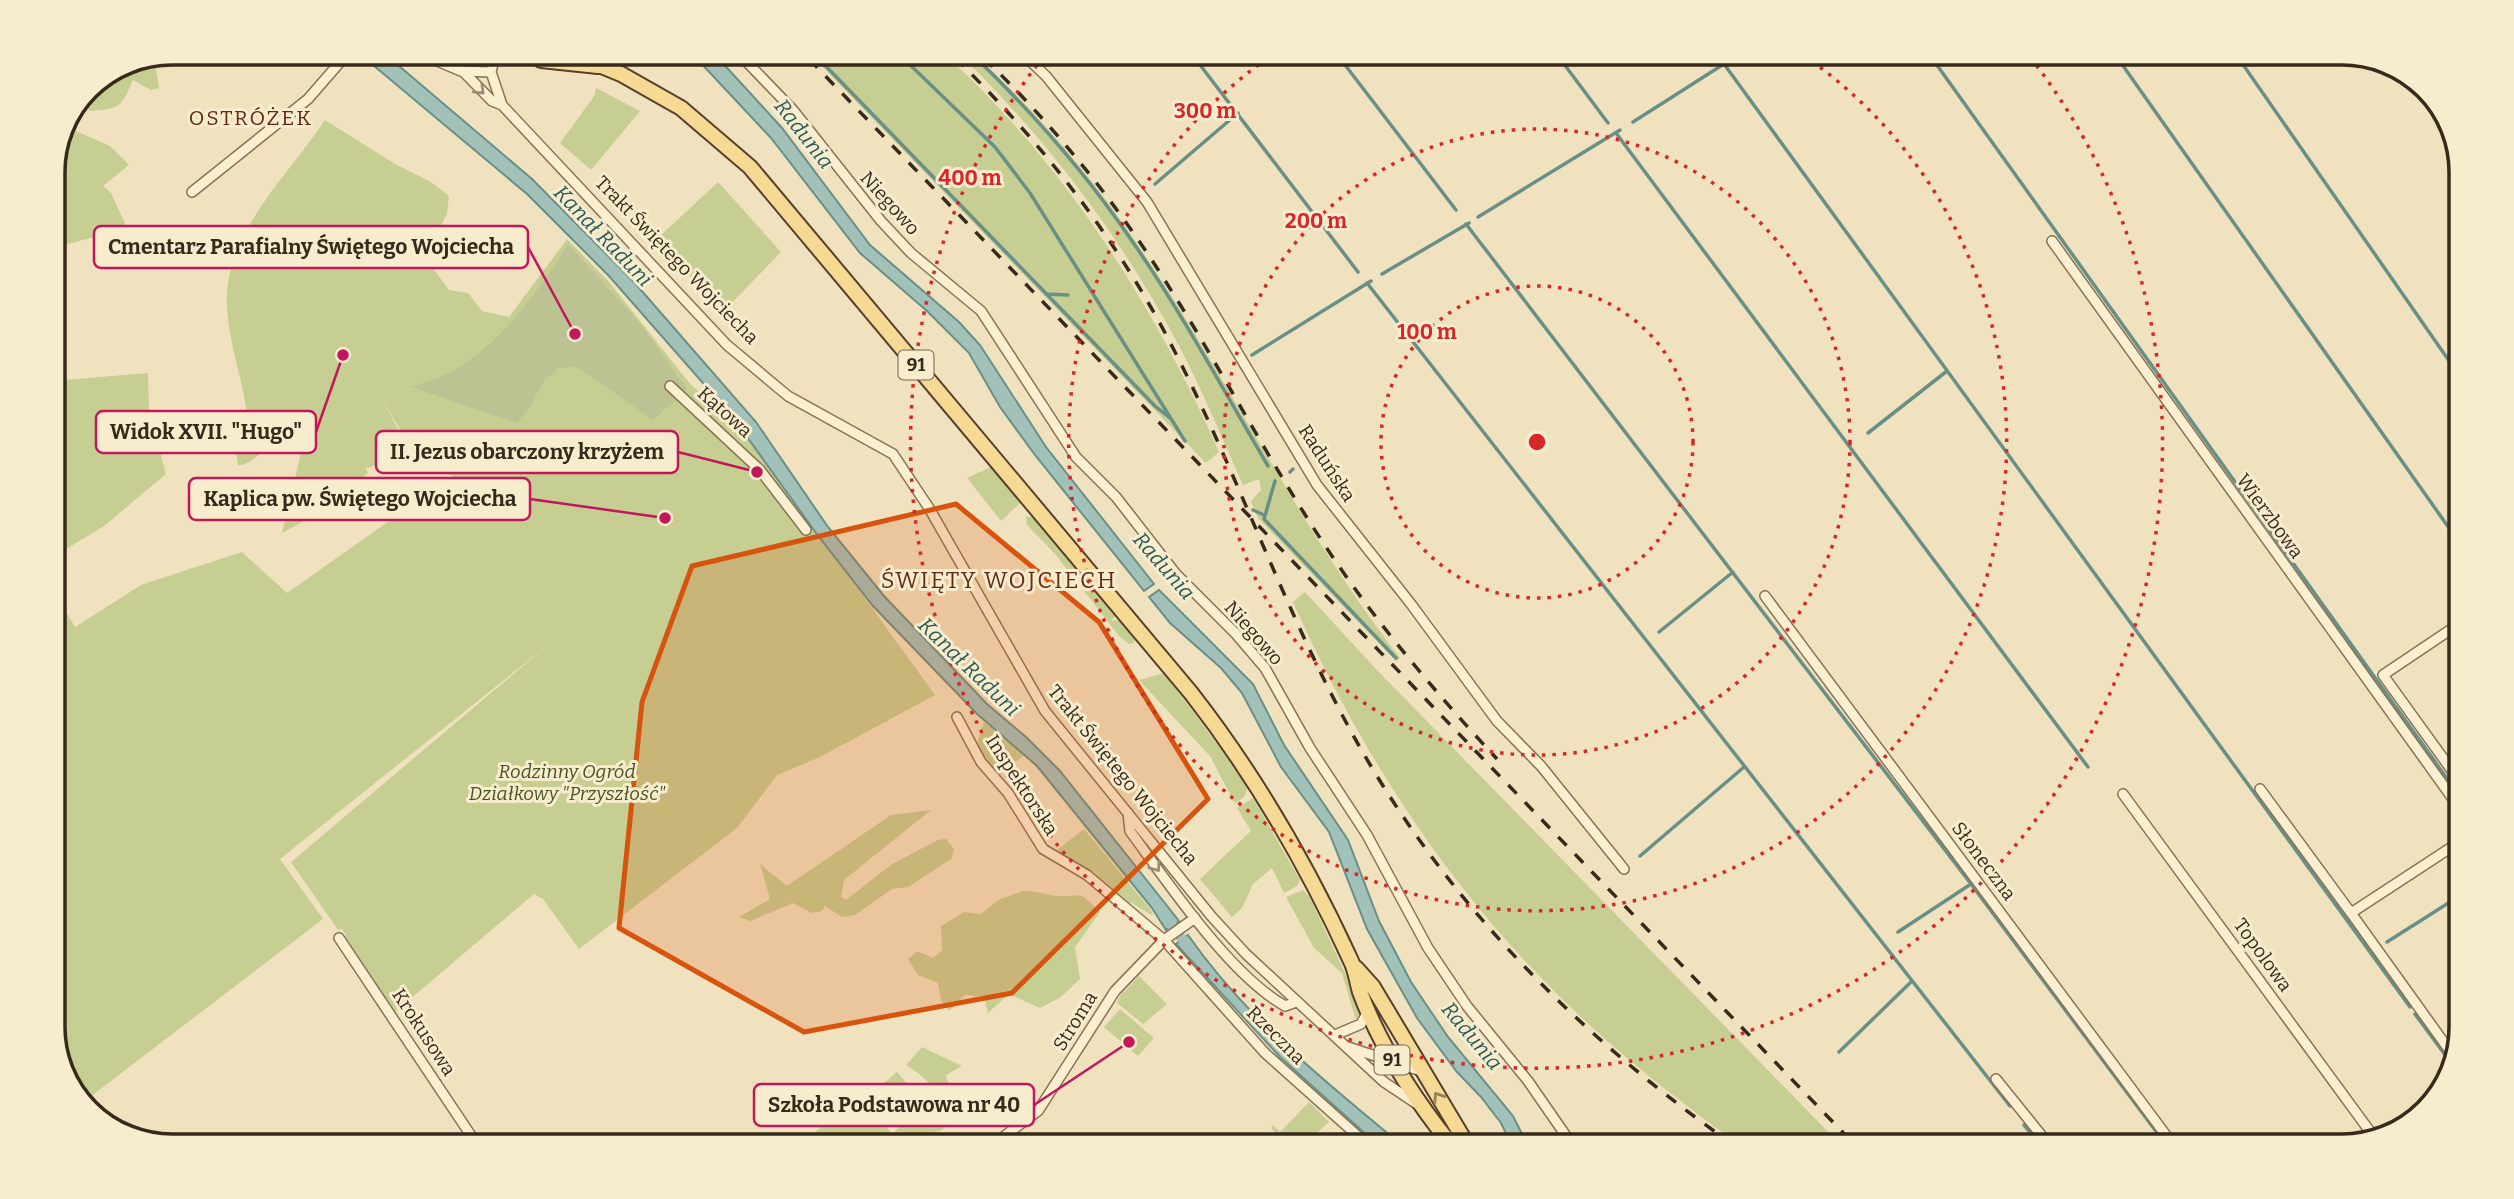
<svg xmlns="http://www.w3.org/2000/svg" width="2514" height="1199" font-family="Bitter,serif">
<style>
.green{fill:#c6ce92}
.cemetery{fill:#bcc292}
.water{fill:#a2c1b9;stroke:#699087;stroke-width:2}
.lines{fill:none;stroke-linecap:round;stroke-linejoin:round}
.stream{stroke:#699087;stroke-width:3.5}
.canal{stroke:#a2c1b9;stroke-width:10}
.minor-casing{stroke:#897256;stroke-width:12}
.primary-casing{stroke:#56402b;stroke-width:18}
.minor{stroke:#fbefd2;stroke-width:9}
.primary{stroke:#f6d993;stroke-width:14}
.rail{stroke:#382a1b;stroke-width:3.5;stroke-dasharray:12 12;stroke-linecap:butt}
.oneway{stroke:#9a8c76}
.oneway2{stroke:#978257}
.marked{fill:#d6540e;fill-opacity:0.2;stroke:#d6540e;stroke-width:5;stroke-linejoin:round}
.ring{fill:none;stroke:#d62828;stroke-width:3.5;stroke-dasharray:3.5 7}
.labels{text-anchor:middle;dominant-baseline:central;stroke-width:6;stroke-linejoin:round;paint-order:stroke}
.shield{fill:#f7ecce;stroke:#716451;stroke-width:2}
.shield-label{font-size:18px;font-weight:bold;fill:#382a1b}
.street-label{font-size:19px;fill:#382a1b;stroke:#f7ecce}
.park-label{font-size:19px;font-style:italic;fill:#475521;stroke:#f7ecce}
.neighbourhood-label{font-size:21px;letter-spacing:2px;fill:#672a18;stroke:#f7ecce}
.water-label{font-size:21px;font-style:italic;fill:#2a5956;stroke:#f7ecce}
.quarter-label{font-size:23px;letter-spacing:2px;fill:#672a18;stroke:#f7ecce}
.rim{fill:none;stroke:#382a1b;stroke-width:3.5}
.centre{fill:#d62828;stroke:#f7ecce;stroke-width:3.5}
.ring-label{font-size:21px;text-anchor:middle;font-weight:bold;fill:#d62828;stroke:#f7ecce;stroke-width:6;stroke-linejoin:round;paint-order:stroke}
.leader{fill:none;stroke:#c2185b;stroke-width:2.5}
.callout-dot{fill:#c2185b;stroke:#f7ecce;stroke-width:2.5}
.callout{fill:#f7ecce;stroke:#c2185b;stroke-width:2.5}
.callout-label{font-size:21px;text-anchor:middle;font-weight:bold;fill:#382a1b}
</style>
<rect width="100%" height="100%" fill="#f0e2be"/>
<path class="green" d="M949,58C1067,168 1154,305 1219,452L1206,463L815,59Z
M963,58H979C1039,115 1094,179 1140,248C1231,383 1300,529 1400,658L1396,661L1258,518L1251,501L1261,490L1259,479L1243,485C1222,438 1202,389 1178,344C1122,239 1049,141 963,58Z
M126,61L155,63L159,88L151,90L133,80C121,107 121,109 90,111L81,101L88,87Z
M596,88L640,111L591,170L560,143L595,95Z
M325,120L395,164L431,182L449,196L447,213L428,253L435,271L449,290L468,293L482,311L509,317L567,239L609,282L691,385L742,428L935,695L820,757L777,775L737,828L579,949L543,899L534,894L395,1012L344,939L346,935L342,929L338,930L291,862L549,644L280,859L323,919L86,1100L65,1071L53,1035V602L65,610L75,627L141,585L242,552L287,593L433,490L492,494L434,468L409,445L382,399L407,446L369,468L365,467L368,473L324,510L282,533L300,457L298,432C271,434 262,461 238,466L236,451L245,450L244,435L248,429C247,388 229,349 227,307C223,234 288,176 325,120Z
M69,128L110,146L129,165L103,186L111,193L127,228L53,248V164Z
M718,182L781,252L722,313L657,239Z
M148,373L149,411L166,474L104,526L53,557V381Z
M991,467L1020,503L1001,521L967,478Z
M1026,516L1034,518L1116,615L1111,621L1120,620L1135,638L1134,643L1129,644L1119,636L1056,555L1027,525Z
M1305,592L1375,668L1842,1146C1812,1146 1776,1152 1747,1146C1733,1144 1687,1105 1673,1095C1500,963 1381,799 1293,602Z
M1161,674H1165L1248,786L1245,796L1235,804L1210,756L1139,680Z
M984,722L1024,755L999,775L986,762L977,744Z
M1253,798L1300,880L1297,886L1284,893L1272,868L1253,884L1242,908L1232,917L1200,879L1251,831L1237,808Z
M931,810L844,880L841,897L846,900L892,864L938,840L946,839L954,849L951,859L908,887L892,889L855,915L842,917L825,906L822,911L812,913L793,903L750,921L739,917L770,899L760,864L787,886L891,815Z
M1084,829L1151,910L1153,916L1132,903H1126L1053,853Z
M1303,890L1309,896L1357,999L1360,1011L1356,1020L1342,973L1314,948L1286,897Z
M1023,891C1035,891 1045,894 1056,896C1084,898 1075,887 1100,912L1075,947L1080,979L1061,997L1040,1008L1009,994L988,1013L984,997L965,995L949,1011L941,1000L938,983L918,975L908,959L917,951L933,958L942,950L941,926L964,912L981,914L1000,899Z
M1139,976L1167,1004L1143,1024L1117,1003L1120,996Z
M1120,1009L1154,1038L1138,1056L1104,1027Z
M922,1047L962,1066L946,1075L957,1120L940,1131L927,1134L923,1146H800L836,1113L862,1097L893,1135L908,1113L901,1101L877,1089L897,1072L911,1088L926,1116L934,1115C943,1090 925,1077 906,1065Z
M1309,1102L1329,1122L1303,1146H1286L1271,1128L1273,1125L1280,1132Z"/>
<path class="cemetery" d="M568,244L643,327L687,389L653,420L577,367L558,368L543,382L530,407L517,423L412,387C427,381 444,377 457,368C506,338 538,291 568,244Z"/>
<path class="water" d="M697,59H719L782,128L870,245L959,322L980,345L1046,447L1154,584L1144,591L1035,455L1000,407L969,353L927,311L860,253L771,138Z
M367,60H392L532,179L634,282L756,422L828,527L884,596L987,704L1026,737L1060,771L1179,921L1166,930L1152,908L1037,766L976,713L873,606L816,533L732,416L609,276L527,194Z
M1159,590L1253,684L1284,745L1348,840L1379,921L1411,982L1448,1037L1513,1116L1528,1146H1512L1501,1123L1481,1097L1457,1072L1417,1018L1367,929L1329,832L1281,767L1242,693L1221,668L1170,623L1149,597Z
M1188,935C1245,1017 1326,1083 1403,1146H1379L1280,1057L1176,944Z"/>
<g class="lines">
<path class="stream" d="M2114,53L2461,545
M2235,53L2461,378
M1929,54L2461,798
M1558,56L1608,123
M1194,57L1358,272
M1339,57L1456,210
M903,58L995,147L1030,193L1185,441
M976,58C1034,114 1087,175 1132,241C1182,313 1224,391 1268,466
M819,59L1155,406L1170,418
M1724,64L2410,1007
M1633,122L1738,55
M1616,133L2088,767
M1155,184L1238,113
M1478,217L1620,130
M1466,224L1971,884L2167,1146
M1382,274L1469,223
M1367,283L2010,1106
M1046,294L1068,295
M1252,355L1371,281
M1868,433L1947,371
M1290,472L1293,469
M1275,481L1264,519L1396,658
M1253,510L1264,515
M1659,632L1733,572
M1640,856L1744,767
M1898,932L1971,884
M2387,942L2461,895
M2415,1014L2454,1067
M1839,1052L1912,981
M2024,1125L2041,1146"/>
<path class="canal" d="M1164,915L1190,949"/>
<g class="minor-casing">
<path id="minor" d="M1027,58L1046,76L1147,202L1317,485L1411,604L1497,721L1541,766L1624,869
M744,59L793,110L881,221L911,253L981,311L1076,457L1116,497L1176,574L1236,634L1265,668L1310,748L1367,835L1428,948L1467,1006L1528,1081L1573,1146
M435,60L461,71L491,72
M452,60L492,101L502,105L727,345L788,396L893,454L929,508L1045,711L1212,917L1246,954L1384,1082L1417,1104
M494,60L491,72L502,105
M192,192L308,99L341,61
M2052,241L2461,810
M670,386L760,470L806,530
M1765,596L2174,1146
M2450,630L2383,675L2461,783
M957,717L981,762L1008,793L1043,849L1087,875L1164,940L1265,1053L1369,1146
M2260,789L2351,913
M2123,794L2374,1137
M1128,813L1130,831C1168,883 1230,975 1285,1006L1296,1002
M339,938L478,1146
M1335,1035L1361,1024L1368,1011
M1348,1047L1421,1071
M2455,1058L2351,913L2461,841
M1996,1079L2050,1146
M991,1146L1038,1111L1115,991L1164,940L1195,918"/>
</g>
<g class="primary-casing">
<path id="primary" d="M541,60L598,66
M587,60L621,74L681,108L750,167L1191,693C1255,775 1308,867 1351,961C1356,971 1357,982 1360,992C1381,1048 1415,1100 1452,1146
M1356,968L1373,987L1468,1146"/>
</g>
<use href="#minor" class="minor"/>
<use href="#primary" class="primary"/>
<path class="rail" d="M955,58C1043,143 1120,243 1175,352C1239,477 1285,612 1353,735C1446,903 1580,1037 1735,1146
M984,58C1052,124 1113,198 1164,279C1221,368 1269,462 1328,550C1378,625 1436,693 1497,759
M809,59L1856,1146"/>
</g>
<defs><path id="oneway-chevron" d="M-2-3.5L2.5 0L-2 3.5" fill="none" stroke-width="1.6" stroke-linecap="round" stroke-linejoin="round" transform="scale(1.75)"/></defs>
<g class="oneway">
<use href="#oneway-chevron" transform="translate(480 90) rotate(44)"/>
<use href="#oneway-chevron" transform="translate(1156 867) rotate(54)"/>
</g>
<use class="oneway2" href="#oneway-chevron" transform="translate(1438 1097) rotate(-123)"/>
<path class="marked" d="M956,504L1099,622L1208,799L1012,993L804,1032L619,928L642,702L692,566Z"/>
<g class="ring">
<circle cx="1537" cy="442" r="156"/>
<circle cx="1537" cy="442" r="313"/>
<path d="M1803 55A469 469 0 1 1 1268 58"/>
<path d="M2030 57A626 626 0 1 1 1040 61"/>
</g>
<g class="labels">
<g class="shield">
<rect x="898.5" y="350.5" width="35" height="29" rx="5"/>
<rect x="1374.5" y="1045.5" width="35" height="29" rx="5"/>
</g>
<g class="shield-label">
<text x="916" y="365">91</text>
<text x="1392" y="1060">91</text>
</g>
<g class="street-label">
<text transform="translate(890 203) rotate(48)">Niegowo</text>
<text transform="translate(677 260) rotate(46)">Trakt Świętego Wojciecha</text>
<text transform="translate(725 412) rotate(42)">Kątowa</text>
<text transform="translate(1327 463) rotate(57)">Raduńska</text>
<text transform="translate(2270 516) rotate(54)">Wierzbowa</text>
<text transform="translate(1254 633) rotate(49)">Niegowo</text>
<text transform="translate(1123 775) rotate(51)">Trakt Świętego Wojciecha</text>
<text transform="translate(1022 785) rotate(57)">Inspektorska</text>
<text transform="translate(1984 861) rotate(53)">Słoneczna</text>
<text transform="translate(2263 955) rotate(54)">Topolowa</text>
<text transform="translate(1075 1021) rotate(-58)">Stroma</text>
<text transform="translate(424 1032) rotate(57)">Krokusowa</text>
<text transform="translate(1276 1035) rotate(45)">Rzeczna</text>
</g>
<g class="park-label">
<text x="567" y="771">Rodzinny Ogród<tspan x="567" dy="22">Działkowy "Przyszłość"</tspan></text>
</g>
<g class="neighbourhood-label">
<text x="251" y="118">OSTRÓŻEK</text>
</g>
<g class="water-label">
<text transform="translate(804 134) rotate(52)">Radunia</text>
<text transform="translate(603 236) rotate(46)">Kanał Raduni</text>
<text transform="translate(1164 566) rotate(49)">Radunia</text>
<text transform="translate(969 667) rotate(44)">Kanał Raduni</text>
<text transform="translate(1472 1036) rotate(50)">Radunia</text>
</g>
<g class="quarter-label">
<text x="999" y="580">ŚWIĘTY WOJCIECH</text>
</g>
</g>
<path d="M0 0H2514V1199H0ZM172 65H2342A107 107 0 0 1 2449 172V1027A107 107 0 0 1 2342 1134H172A107 107 0 0 1 65 1027V172A107 107 0 0 1 172 65Z" fill="#f7ecce" fill-rule="evenodd"/>
<path class="rim" d="M172 65H2342A107 107 0 0 1 2449 172V1027A107 107 0 0 1 2342 1134H172A107 107 0 0 1 65 1027V172A107 107 0 0 1 172 65Z"/>
<circle cx="1537" cy="442" r="10" class="centre"/>
<g class="ring-label">
<text x="1205" y="118">300 m</text>
<text x="970" y="185">400 m</text>
<text x="1316" y="228">200 m</text>
<text x="1427" y="339">100 m</text>
</g>
<path class="leader" d="M575 334L528 247M343 355L316 432M757 472L678 452M665 518L530 499M1129 1042L1034 1105"/>
<g class="callout-dot">
<circle cx="575" cy="334" r="7"/>
<circle cx="343" cy="355" r="7"/>
<circle cx="757" cy="472" r="7"/>
<circle cx="665" cy="518" r="7"/>
<circle cx="1129" cy="1042" r="7"/>
</g>
<g class="callout">
<rect x="94" y="226" width="434" height="42" rx="7"/>
<rect x="96" y="411" width="220" height="42" rx="7"/>
<rect x="376" y="431" width="302" height="42" rx="7"/>
<rect x="189" y="478" width="341" height="42" rx="7"/>
<rect x="754" y="1084" width="280" height="42" rx="7"/>
</g>
<g class="callout-label">
<text x="311" y="254">Cmentarz Parafialny Świętego Wojciecha</text>
<text x="206" y="439">Widok XVII. "Hugo"</text>
<text x="527" y="459">II. Jezus obarczony krzyżem</text>
<text x="360" y="506">Kaplica pw. Świętego Wojciecha</text>
<text x="894" y="1112">Szkoła Podstawowa nr 40</text>
</g>
</svg>
